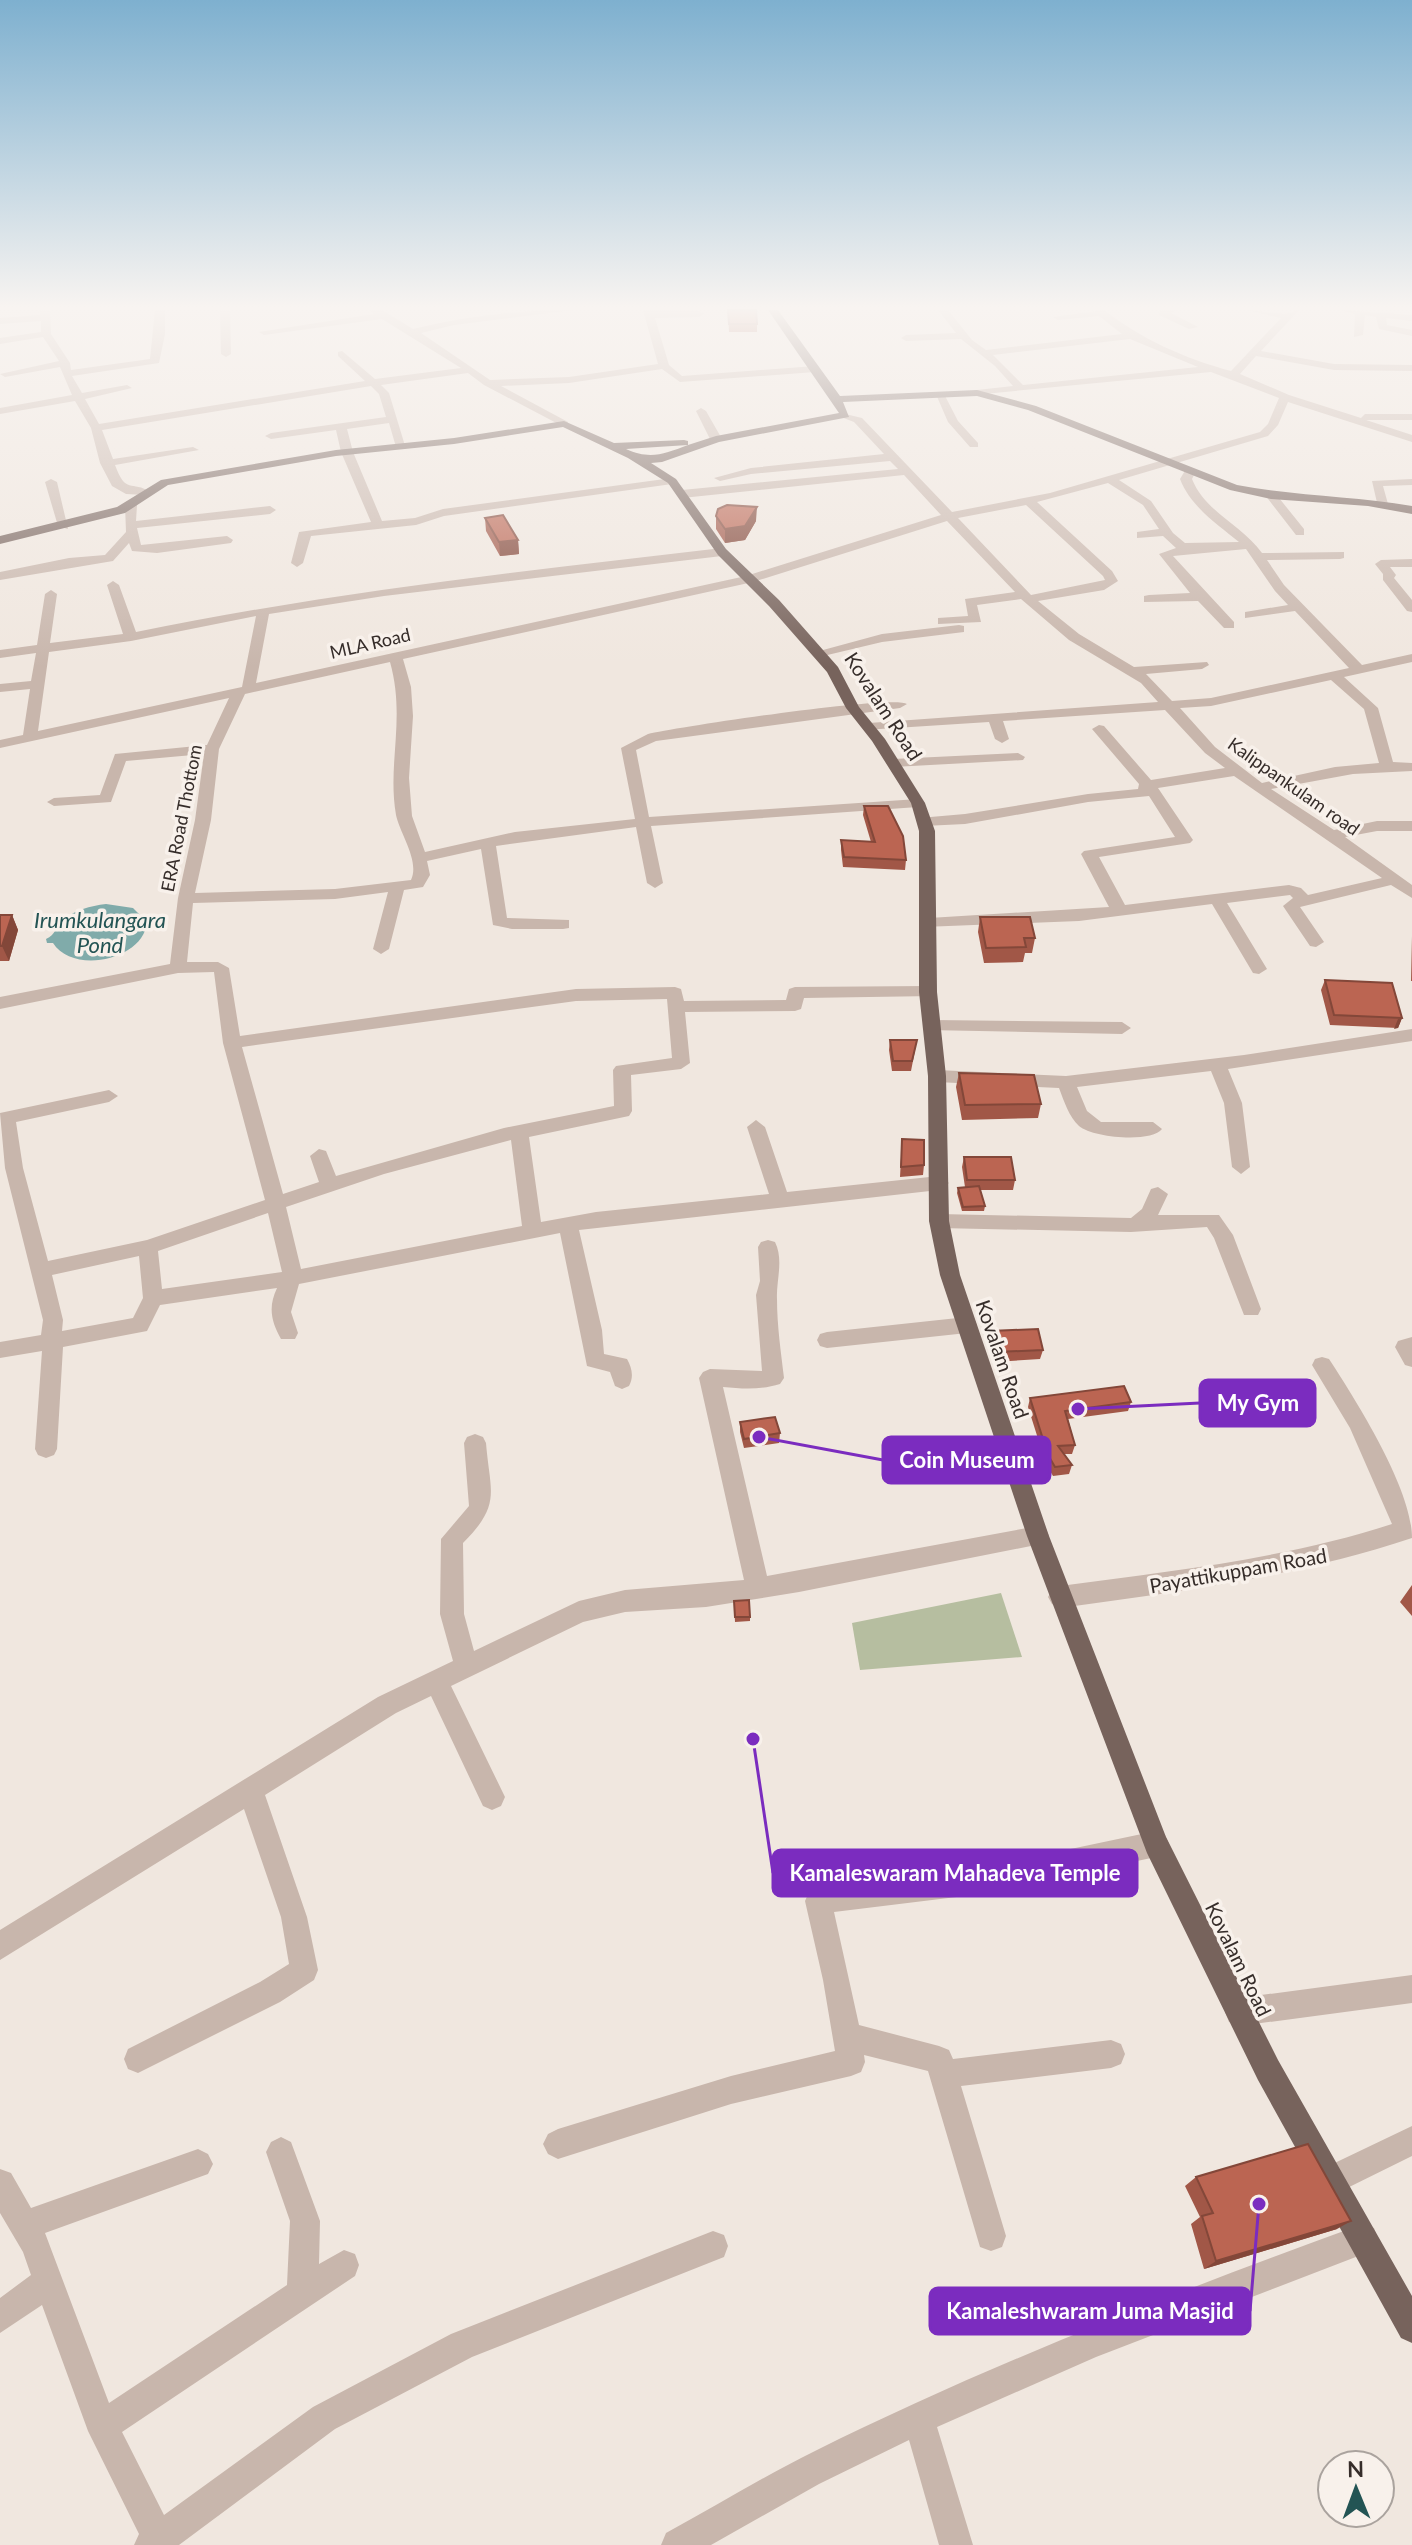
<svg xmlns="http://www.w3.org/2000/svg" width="1412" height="2545" font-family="Lato,sans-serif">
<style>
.green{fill:#b6bea0}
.water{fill:#80abaa}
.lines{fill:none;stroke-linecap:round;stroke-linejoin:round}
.minor{fill:#c8b6ac;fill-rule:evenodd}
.major{fill:#77635c;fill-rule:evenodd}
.wall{fill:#a15747}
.shaded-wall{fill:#834739}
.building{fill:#bb6552;stroke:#834739;stroke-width:2}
.labels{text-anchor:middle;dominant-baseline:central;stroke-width:7;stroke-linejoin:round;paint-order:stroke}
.far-street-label{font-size:18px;fill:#362d2a;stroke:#f8f1eb}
.street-label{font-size:20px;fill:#362d2a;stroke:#f8f1eb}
.water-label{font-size:22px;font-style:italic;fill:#235454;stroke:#f8f1eb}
.leader{fill:none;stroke:#7b2cbf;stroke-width:3}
.callout-dot{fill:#7b2cbf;stroke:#f8f1eb;stroke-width:3}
.callout{fill:#7b2cbf;stroke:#7b2cbf;stroke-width:3}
.callout-label{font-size:22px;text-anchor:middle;font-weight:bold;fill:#fff}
</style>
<rect width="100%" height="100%" fill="#f0e7df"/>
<path class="green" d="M1001,1593L1022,1657L860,1670L852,1623Z"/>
<path class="water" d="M106,904L133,908L147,922C144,960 73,975 53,943H47L46,939C56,935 55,927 63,920C75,910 90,906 106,904Z"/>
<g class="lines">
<path class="minor" d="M40,310H50L51,334L70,363L71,370L150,359L155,310H165V334L159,363L72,376L82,393L127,385L132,388L85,399L99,424L365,381L338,356V352L342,351L375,379L461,368L382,319L264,335L259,332L374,314L369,310H382L413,329C466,316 519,310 573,310L454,325L421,333L490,380L569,377L658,364L643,310L699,311L704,314L699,317L655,318L669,365L682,376L815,366L820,369L815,372L680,382L662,369L569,383L501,386L568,422V426L564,427L484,385L468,373L381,385L389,393L406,449L396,447L389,423L347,429L353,452L382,521L415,518L443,509L672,478L678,481L672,484L444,516L416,525L311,536L303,563L297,567L291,563L299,532L371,522L341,452L336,430L271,439L265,436L271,433L386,417L379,394L371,386L102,430L113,459L193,447L199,450L115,465C126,495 131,480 151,492L145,495L126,494L112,486L100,463L91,428L75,401L0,414V408L72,395L60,367L5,377L0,374L59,361L43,337L0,344V338L41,332V321L0,324V318L40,315Z
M220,310H230L231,354L226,357L221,354Z
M938,310H948L972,340L986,350L1122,334L1099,316L1058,320L1053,317L1104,310C1141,339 1186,359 1231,371L1281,318L1247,310L1285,314L1299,310L1261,351L1334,364L1412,365V371L1334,370L1256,356L1240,374L1289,395L1361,418L1365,414H1412V420H1366L1412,435V442L1288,402L1278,425L1268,436L1119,480L1151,501L1173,533L1185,543L1239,542C1217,524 1191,507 1180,479L1186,469L1190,468L1196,471L1192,479C1205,512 1242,525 1262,553L1344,552V558L1340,559L1267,560L1284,585L1362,665L1412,654V662L1344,677L1378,708L1393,762L1412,763V771L1353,774L1271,789L1334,830L1377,821H1412V831H1377L1345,837L1412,885V898L1391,885L1300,907L1324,942L1316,947L1310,946L1283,906L1293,898L1290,895L1227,903L1267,969L1259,974L1253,973L1212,904L1079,921L923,927L921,923L929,918L1109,907L1081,854L1084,851L1175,837L1149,796L1088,802L965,824L924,826L919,824V818L965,814L1088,794L1138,789L1139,784L1092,729L1099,725L1104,726L1151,780L1225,768L1205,753L1165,710L1003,721L1009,739L1002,743L995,739L989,722L864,730L862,727L869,723L1158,702L1141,683L1069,640L1021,599L977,605L981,622L938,624V618L968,616L965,599L1015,592L947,521L753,582L403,659L411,687L413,716L409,778L412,816L425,852L515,832L635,819L621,748L648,734C678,727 894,694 907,704L900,708L656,741L636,750L649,817L918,799L925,803L918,807L651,826L663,883L655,888L647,883L636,827L496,846L507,918L569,920V928L563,929H512L493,925L481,849L427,861L430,875L423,887L404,890L389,949L381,954L373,949L388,892L335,899L193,903L187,962H218L229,968L240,1036L576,989L675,987L681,989L684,1001L786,1000L789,989L795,987L928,986L937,992L934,996L804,998L801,1009L795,1011L685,1012L690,1063L681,1069L631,1075L632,1111L629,1116L529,1137L541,1222L596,1212L769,1194L747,1127L756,1120L765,1127L787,1192L939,1176L949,1183L939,1190L579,1230L602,1330L604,1354L627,1359C632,1368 634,1377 629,1386L622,1389L615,1386L610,1372L587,1366L560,1233L299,1284L291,1312L298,1333L295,1339H281C271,1321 268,1307 277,1288L160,1305L147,1331L63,1347L57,1449L54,1455L46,1458L38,1455L35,1449L42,1351L0,1358V1342L41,1335L43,1320L5,1168L0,1113L109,1090L118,1096L109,1102L16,1122L23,1168L48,1261L147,1240L265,1200L223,1043L214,972L178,973L0,1009V997L170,964L178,898L195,820L204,754L126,761L111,802L54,806L47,802L54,798L100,795L115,754L207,745L229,698L0,748V740L23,735L30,689L0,692V684L31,681L36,653L0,658V650L37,645L45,594L51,590L57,594L50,643L123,634L107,585L113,581L119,585L136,632C330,592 526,571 722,548L728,552L722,556L384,596L269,614L256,683L746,576L941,515L904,475L682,498L676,494L682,490L898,469L890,461L751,474L720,481L714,478L751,468L884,454L854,422L841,417V413L862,418L952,512L1050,493L1260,432L1268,424L1279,398L1211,372L973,395V391L977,390L1013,386L995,366L961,339L906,341L901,338L906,335L956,333ZM1130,339L1198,367L1023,385L993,355ZM1108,483L1143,505L1159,529L1137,532V538L1163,536L1176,548L1159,554L1190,593L1149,595L1144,596V602L1198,601L1224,628H1234V622L1173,556L1246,549L1275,591L1288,605L1245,612V618L1295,611L1349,668L1211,698L1172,701L1146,674L1202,669L1209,665L1207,662L1134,667L1079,634L1038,601L1104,590L1118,581L1112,571L1037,502ZM1026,505L1103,576L1105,580L1031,595L958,518ZM256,616L242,687L38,731L49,652L131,641ZM390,662C406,719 387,763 396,815C400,834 420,861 411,880L335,889L195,893L211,820L219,749L245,694ZM1331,680L1364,709L1379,763L1335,767L1262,783L1215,747L1180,708L1211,706ZM1234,776L1382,878L1308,895L1301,888L1289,885L1125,905L1099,857L1190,843L1193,840L1158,788ZM667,999L672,1058L616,1066L613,1070L614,1106L504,1128L336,1176L326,1151L319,1149L310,1156L319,1182L283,1194L242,1047L576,1001ZM511,1140L522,1226L301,1269L286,1207L384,1174ZM268,1213L282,1272L162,1289L158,1251ZM139,1256L143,1298L133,1318L62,1331L63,1320L52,1275Z
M1160,310H1177L1171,313L1198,327L1189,329L1159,315Z
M1340,310L1412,315V321L1386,318L1387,325L1412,330V336L1379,329L1376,317L1365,315L1363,335L1354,337L1355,314Z
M935,392H943L958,421L978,443V447H970L948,422Z
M701,408L706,411L722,439L720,441L710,439L696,411Z
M51,479L57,482L68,529L58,526L45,482Z
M1412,479V485L1383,486L1388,504L1378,507L1372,481Z
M1267,493H1275L1304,529V535H1296L1265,495Z
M131,501L137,505L136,521L270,506L276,510L270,514L137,528L141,545L227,536L233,540L231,543L157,553L132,551L129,543L113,561L0,580V572L69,558L105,555L126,532L125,505Z
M1412,559V567H1390L1396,575L1394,578L1412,600V612L1407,611L1383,580V574L1375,564L1381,560Z
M959,625L964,626V632L882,642L819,657L812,653L882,634Z
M1018,753L1025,757L1023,760L893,767L886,763L893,759Z
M933,1020L1122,1022L1131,1028L1122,1034L927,1030L924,1026L927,1022Z
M1412,1029V1041L1228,1069L1242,1103L1250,1167L1241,1174L1232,1167L1224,1103L1211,1071L1077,1087L1087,1111L1101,1122H1153L1162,1129C1152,1143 1093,1138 1079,1126C1069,1117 1064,1101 1059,1088L937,1082L928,1076L937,1070L1066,1076L1244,1055Z
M1158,1187L1168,1194L1158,1215H1219L1233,1235L1261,1309L1258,1315H1244L1214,1238L1207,1227L1131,1232L939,1228L932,1226L929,1221L932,1216L939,1214L1131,1218L1142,1209L1151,1189Z
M768,1240L775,1242C784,1260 776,1281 777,1299C777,1326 781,1352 784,1378L780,1384C761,1390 743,1389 723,1387L767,1576L1038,1526L1046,1529L1049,1536L1046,1543L799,1592L706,1607L625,1612L583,1622L451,1686L505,1797L501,1806L492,1810L483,1806L431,1696L396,1713L265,1795L307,1917L318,1970L314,1980L280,2002L138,2073L128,2069L124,2059L128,2049L260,1982L289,1964L281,1917L244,1809L0,1960V1930L378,1697L453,1661L440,1614L441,1539L469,1506L464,1443L467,1437L475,1434L483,1437L486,1443C490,1493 502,1504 463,1543L464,1614L474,1651L579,1601L625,1590L744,1580L699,1378L703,1372L710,1369L762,1371L756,1295L760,1281L758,1247L761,1242Z
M967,1317L974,1319L977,1325L974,1331L967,1333L827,1348L820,1346L817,1340L820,1334L827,1332Z
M1412,1337V1367L1405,1365L1395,1347L1398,1341Z
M1322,1357L1329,1359C1357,1402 1412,1489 1412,1538C1294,1577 1182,1591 1060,1608L1052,1604L1048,1597L1052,1590L1060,1586C1172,1571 1284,1559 1392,1524L1350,1428L1312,1365L1315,1359Z
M1156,1831L1165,1835L1169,1844L1165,1853L1156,1857L981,1894L834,1912L859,2025L939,2046L949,2050L953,2059L1111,2040L1121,2044L1125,2054L1121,2064L1111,2068L961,2086L1006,2236L1002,2247L991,2251L980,2247L928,2071L864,2055L865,2062L861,2072L851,2076L731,2104L558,2159L548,2154L543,2144L548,2134L558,2129L731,2076L835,2051L823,1980L805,1901L809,1892L818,1888L981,1868Z
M1412,1975V2003L1239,2026L1229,2022L1225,2012L1229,2002L1239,1998Z
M1412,2126V2156L1331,2196L1320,2192L1316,2181L1320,2170Z
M281,2137L291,2142L320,2221L319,2264L344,2250L355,2254L359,2265L355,2276L122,2432L164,2515L313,2407L451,2334L713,2231L724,2235L728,2246L724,2257L472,2357L335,2429L179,2545H134L139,2534L88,2431L42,2305L0,2333V2298L31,2275L23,2252L0,2213V2169L11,2173L31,2208L198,2149L208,2154L213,2164L208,2174L45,2233L109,2403L287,2285L290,2221L266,2152L271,2142Z
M1363,2224L1374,2228L1378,2239L1374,2250L1096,2357L937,2427L973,2545H939L909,2440L819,2484L711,2545H661L666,2533C716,2506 764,2476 815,2451C992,2363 1177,2292 1363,2224Z"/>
<path class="major" d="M768,310H778L840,396L977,390L1036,406L1237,485C1295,496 1354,496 1412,506V514L1368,506L1271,499L1230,490L1028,410L977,396L843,402L849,417L719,442L662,462L651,463L676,479L726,549L779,600L838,667L859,707L885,739L925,803L935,831L937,992L946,1076L949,1221L960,1275L1049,1536L1166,1837L1278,2060L1412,2296V2343L1401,2338L1258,2080L1147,1853L1027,1536L940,1275L929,1221L928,1076L919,992V831L911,803L872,741L846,708L827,672L769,606L718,555L668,483L628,458L563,427L454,444L336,456L168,485L125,513L0,544V536L117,507L161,480L336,450L454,438L564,421L614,443L684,440L688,441V445L716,436L839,413ZM688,445C664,454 650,460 626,449Z"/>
</g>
<path class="wall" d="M728,310L757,324V332H729Z
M716,516L756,521L745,540L725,543L716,529Z
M485,518L518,540L519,554L500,556L486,531Z
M864,806L906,860L905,870L843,867L841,850V840L871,842L863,815Z
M0,915H12L18,930L9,961H0Z
M980,917L1035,938L1032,953H1025L1023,962L984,963L978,932Z
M1412,936V981H1411Z
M1325,980L1402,1018L1398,1028L1330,1025L1321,990Z
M890,1040H917L911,1071H892L889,1050Z
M959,1073L1041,1104L1038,1118L962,1120L956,1087Z
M902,1139L924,1165L923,1175L900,1177Z
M964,1157L1015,1180L1013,1190H980L985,1206L984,1211H962L957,1193L958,1188L965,1187L962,1167Z
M991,1331L1043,1350L1040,1359L994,1362L989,1340Z
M1030,1398L1131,1402L1128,1411L1068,1419L1075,1445L1072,1454H1064L1072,1465L1069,1474L1053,1476L1046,1464L1028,1407Z
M740,1422L780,1433L779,1443L744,1448L740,1432Z
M1412,1585V1616L1400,1602Z
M734,1601L750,1617V1621L735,1622Z
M1196,2177L1337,2229L1204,2269L1191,2224L1200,2217L1185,2186Z"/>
<path class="shaded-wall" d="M757,507L756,521L745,540L725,543V529Z
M518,540L519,554L500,556L499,542Z
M12,915L18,930L9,961L2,946Z
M1402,1018L1398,1028L1394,1029L1398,1019Z
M1351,2221L1337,2229L1204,2269L1216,2261Z"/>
<path class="building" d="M728,310H756L757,324H729Z
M727,505L757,507L745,526L725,529L716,516L718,509Z
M503,515L518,540L499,542L485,518Z
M864,806H888L903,836L906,860L844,857L841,840L875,842Z
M0,915H12L2,946H0Z
M980,917H1030L1035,938H1024L1026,947L986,948Z
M1325,980L1392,983L1402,1018L1334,1015Z
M890,1040H917L912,1061H893Z
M959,1073L1034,1075L1041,1104L965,1105Z
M902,1139L924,1140V1165L901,1167Z
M964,1157H1011L1015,1180H967Z
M979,1186L985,1206L963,1207L958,1188Z
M1038,1329L1043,1350L996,1352L991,1331Z
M1124,1386L1131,1402L1065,1411L1075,1445L1058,1446L1072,1465L1055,1467L1048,1455L1030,1398Z
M775,1417L780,1433L744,1439L740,1422Z
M749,1600L750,1617H735L734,1601Z
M1308,2144L1351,2221L1216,2261L1202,2216L1213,2213L1196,2177Z"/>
<linearGradient id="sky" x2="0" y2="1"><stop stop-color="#7eb0cf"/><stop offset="0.46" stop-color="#f8f4f1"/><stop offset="1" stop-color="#f8f4f1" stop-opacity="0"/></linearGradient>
<rect width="1412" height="667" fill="url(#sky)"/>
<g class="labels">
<g class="far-street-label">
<text transform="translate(370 643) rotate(-13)">MLA Road</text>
<text transform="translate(1294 786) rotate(35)">Kalippankulam road</text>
<text transform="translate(181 818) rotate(-79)">ERA Road Thottom</text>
</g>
<g class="street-label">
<text transform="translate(884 706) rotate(57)">Kovalam Road</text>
<text transform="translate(1003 1359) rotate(71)">Kovalam Road</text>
<text transform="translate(1238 1570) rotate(-10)">Payattikuppam Road</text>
<text transform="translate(1239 1959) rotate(64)">Kovalam Road</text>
</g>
<g class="water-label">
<text x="100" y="919">Irumkulangara<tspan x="100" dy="25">Pond</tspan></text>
</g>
</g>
<path class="leader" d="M1078 1409L1200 1403M759 1437L883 1460M753 1739L773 1873M1259 2204L1250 2311"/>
<g class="callout-dot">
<circle cx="1078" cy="1409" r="8"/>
<circle cx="759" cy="1437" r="8"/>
<circle cx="753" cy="1739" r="8"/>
<circle cx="1259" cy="2204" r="8"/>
</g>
<g class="callout">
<rect x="1200" y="1380" width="115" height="46" rx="8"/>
<rect x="883" y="1437" width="167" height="46" rx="8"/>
<rect x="773" y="1850" width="364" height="46" rx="8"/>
<rect x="930" y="2288" width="320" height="46" rx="8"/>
</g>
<g class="callout-label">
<text x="1258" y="1411">My Gym</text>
<text x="967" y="1468">Coin Museum</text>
<text x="955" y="1881">Kamaleswaram Mahadeva Temple</text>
<text x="1090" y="2319">Kamaleshwaram Juma Masjid</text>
</g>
<g transform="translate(1356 2489) rotate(359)"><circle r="38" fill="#f8f1eb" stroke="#aaa39e" stroke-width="2"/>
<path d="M0-6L14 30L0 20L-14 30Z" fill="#235454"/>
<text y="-12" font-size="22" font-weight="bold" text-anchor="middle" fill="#362d2a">N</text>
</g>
</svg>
